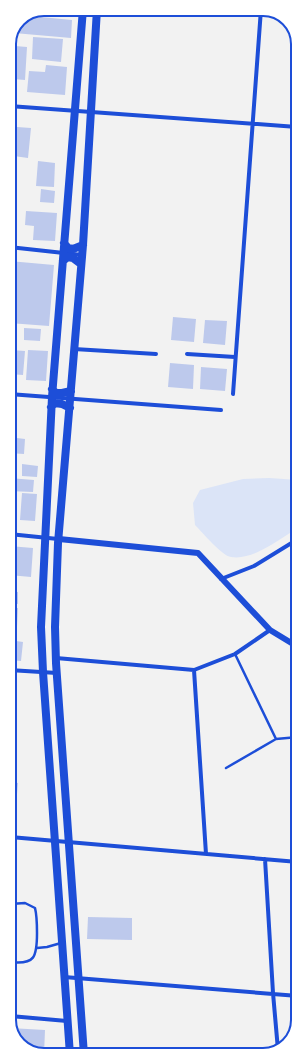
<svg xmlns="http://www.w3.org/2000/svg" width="307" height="1064" font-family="Cabin,sans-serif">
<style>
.green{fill:#dbe4f7}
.building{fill:#bdc9ec}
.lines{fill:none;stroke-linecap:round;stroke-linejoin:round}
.service{stroke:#1d4ed8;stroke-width:2.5}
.minor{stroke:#1d4ed8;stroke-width:4}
.tertiary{stroke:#1d4ed8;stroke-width:6}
.primary{stroke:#1d4ed8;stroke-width:8}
.rim{fill:none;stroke:#1d4ed8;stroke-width:2}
</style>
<rect width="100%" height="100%" fill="#f2f2f2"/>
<path class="green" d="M269,478L298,480V528C279,539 253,561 231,557C222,556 202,532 195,525L193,503L200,490L243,479Z"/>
<path class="building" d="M30,15V16L72,20L71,38L14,33L19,19Z
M33,37L63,39L61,62L32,59Z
M9,45L12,46L10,68H9Z
M15,46L27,47L25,80L13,79Z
M46,65L67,67L65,95L27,92L29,71L45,72Z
M17,127L31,128L28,158L14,156Z
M38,161L55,163L54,187L36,186Z
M41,189L55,191L54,203L40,202Z
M9,211H13L12,231H9Z
M26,211L57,213L55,241L33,240L34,226L25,225Z
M9,261L54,265L49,326L9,323Z
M173,317L196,319L194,342L171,340Z
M205,320L227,321L225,345L203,343Z
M24,328L41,329L40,341L24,340Z
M11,350L25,351L23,375L9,374Z
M28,350L48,351L46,381L26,380Z
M170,363L194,365L193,389L168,387Z
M201,367L227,369L225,391L200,389Z
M9,437L25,439L24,454L9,453Z
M22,464L38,466L37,477L22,476Z
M9,478L34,480L33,492L9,491Z
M22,493L37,494L35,521L20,520Z
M9,546L33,548L31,577L9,575Z
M9,591L18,592V604L9,603Z
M9,608H18L17,627H9Z
M9,633L16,634V641L23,642L21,661L9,660Z
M10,782L18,783L16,805L13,804L12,819H10Z
M88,917L132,918V940L87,939Z
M10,1028L45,1030L44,1055H39L21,1046Z"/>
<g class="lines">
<path class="service" d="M276,739L298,737
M226,768L276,739L235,654
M10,904L25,903L35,908C37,916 37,925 37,933C37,957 35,965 10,962
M37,948L47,947L61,943"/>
<path class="minor" d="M9,106L297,127
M9,247L82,255
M74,349L156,354
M187,354L235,357
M9,394L221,410
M233,394L261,9
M9,534L58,539
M221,579L254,566L298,539
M56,658L194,670L235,654L270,630
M9,670L57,673
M194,670L206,854
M10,837L298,862
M265,859L273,993L278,1050
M64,977L298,996
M10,1016L67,1021"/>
<path class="tertiary" d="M59,539L198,553L270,630L298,647"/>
<path class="primary" d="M64,243L68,248L73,249L83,245
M63,261L68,257L73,258L81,264
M52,389L56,393H62L71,391
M51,407L55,403L62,404L70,408
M70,1055L43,672L41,627L42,606L52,397L83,9
M84,1055L56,663L55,627L58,543L83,245L97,9"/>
</g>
<path d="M0 0H307V1064H0ZM44 16H263A28 28 0 0 1 291 44V1020A28 28 0 0 1 263 1048H44A28 28 0 0 1 16 1020V44A28 28 0 0 1 44 16Z" fill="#fff" fill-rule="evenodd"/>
<path class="rim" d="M44 16H263A28 28 0 0 1 291 44V1020A28 28 0 0 1 263 1048H44A28 28 0 0 1 16 1020V44A28 28 0 0 1 44 16Z"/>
</svg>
